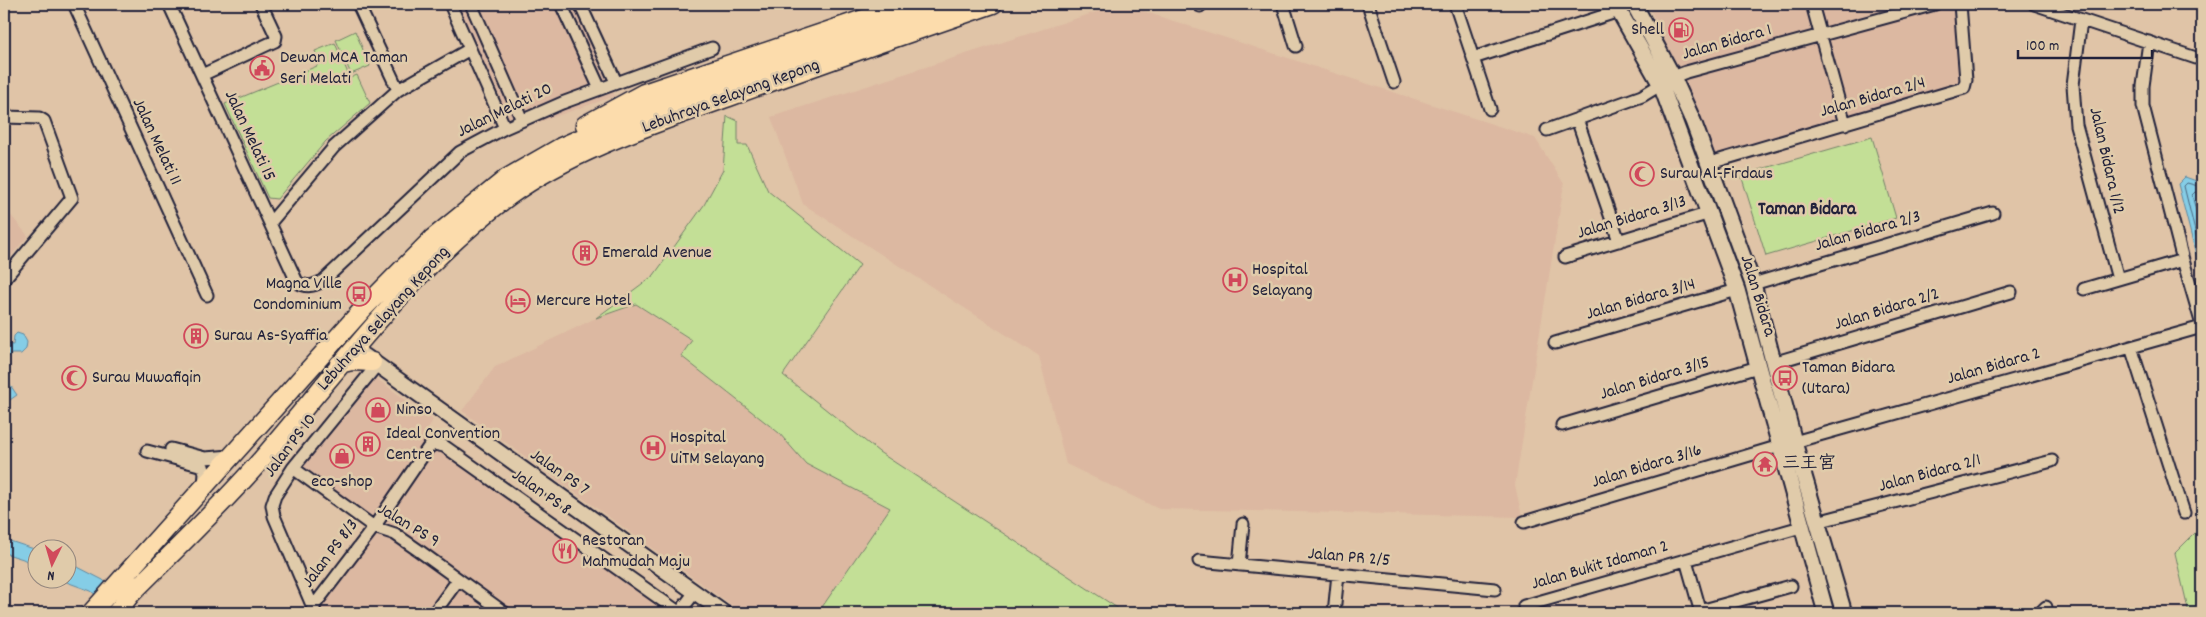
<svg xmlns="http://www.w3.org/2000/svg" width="2206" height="617" font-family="Dekko,'LXGW WenKai TC',sans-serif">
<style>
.built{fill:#dcb8a1}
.green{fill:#c3df96;stroke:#728068}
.water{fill:#85cde6;stroke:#5d89a2}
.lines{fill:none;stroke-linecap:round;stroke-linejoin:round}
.shore{stroke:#4a667f;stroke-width:1}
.minor-casing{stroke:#22223b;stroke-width:15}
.tertiary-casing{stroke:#22223b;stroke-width:18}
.secondary-casing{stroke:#22223b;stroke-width:19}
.primary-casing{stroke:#22223b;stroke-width:21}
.minor{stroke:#e0cbaa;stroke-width:11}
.tertiary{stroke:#e0cbaa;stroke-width:14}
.secondary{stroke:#e0cbaa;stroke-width:15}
.primary{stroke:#fcdcac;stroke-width:18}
.labels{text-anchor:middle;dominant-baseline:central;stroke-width:5;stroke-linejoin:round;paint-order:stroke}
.poi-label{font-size:18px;fill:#22223b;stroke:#e0cbaa;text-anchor:start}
.street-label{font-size:18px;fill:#22223b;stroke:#e0cbaa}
.neighbourhood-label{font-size:19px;font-weight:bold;fill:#22223b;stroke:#e0cbaa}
</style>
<rect width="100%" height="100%" fill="#e0c4a7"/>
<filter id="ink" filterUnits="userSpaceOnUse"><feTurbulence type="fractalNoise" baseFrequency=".02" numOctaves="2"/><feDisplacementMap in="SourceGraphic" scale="10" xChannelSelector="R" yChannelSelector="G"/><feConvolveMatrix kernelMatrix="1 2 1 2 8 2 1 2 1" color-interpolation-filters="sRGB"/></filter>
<g filter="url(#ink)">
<path class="built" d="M456,4H573L615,96L513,131Z
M1121,4L1535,138L1564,184L1515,485L1522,517L1159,509L1066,464L1039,356L803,204L771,117Z
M1648,4H1956L1960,86L1716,157Z
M4,207L28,236L4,264Z
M636,304L692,341L681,356L779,433L806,464L891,508L818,613H742L462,411L495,367L596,318Z
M373,376L433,420L424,435L674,613H319L316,608L379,526L298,468Z"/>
<path class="green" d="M355,31L370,66L351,74L336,40Z
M335,43L350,78L357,75L370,103L326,141L277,199L268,198L225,104L317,66L318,60L315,51Z
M727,116L738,121V145H747L768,191L860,265L783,375L879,452L1125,613H818L890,508L806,464L779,433L681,356L692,340L636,304L596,318L654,275L704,205L723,170Z
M1872,137L1896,218L1766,256L1741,175Z
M2202,526V613H2189L2175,553Z"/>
<path class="water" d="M2185,177L2202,183V268L2199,266L2178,184Z
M17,333L23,335L27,342L26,349L21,354H11L7,360H4V344L13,345L14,336Z
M4,376L17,395L7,402L4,398Z
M4,539L37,550V567L23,559L4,553Z
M68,562L103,580L139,613H117L91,591L61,580H68Z"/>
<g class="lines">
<path class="shore" d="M2202,187L2187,183L2184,186L2202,260
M2202,193L2195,192L2192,195L2202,234"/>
<g class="minor-casing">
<path id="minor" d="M74,4L207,295
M169,4L297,282C307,288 313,286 323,281L460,152L505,128L562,103L712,48
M358,4L398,90
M450,4L505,128
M471,4L522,120
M561,4L600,89
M580,4L616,82
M1199,4L1200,6
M1283,4L1296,46
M1368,4L1394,82
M1455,4L1490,109
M1812,4L1845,124
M2034,4L2202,60
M2081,20L2073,85L2076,125L2118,279
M2149,42L2143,86V106L2183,260L2202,325
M1473,58L1619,11L1623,6
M202,75L275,41L276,36L261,4
M4,117L39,118L44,121L72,198L4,279
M1577,119L1619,241
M1547,130L1642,96L1673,77L1686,72L1935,4
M1710,163L1964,88L1966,80L1960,4
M270,223L334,147L398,90L470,49
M1565,257L1710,213
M1753,284L1993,213
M2084,289L2183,260
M1555,343L1737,290
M2131,347L2184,513
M1773,363L2011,292
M1562,425L1758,367
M171,449L205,458L231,456
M147,451L203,466L205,473L204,486
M293,468L374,527L395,534L418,550L505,613
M1524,522L1780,446L2202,327
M1817,522L2052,461
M1686,560L1701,613
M1199,561L1495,589
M1239,565L1243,524
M1524,606L1801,527
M313,607L374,527L428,448L434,444L444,446L680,613
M1700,611L1791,586
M315,612L274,516L272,505L275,496L293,468L377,365
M434,613L458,580
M679,613L695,592
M1334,613L1338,574
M2040,613L2046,607"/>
</g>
<g class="tertiary-casing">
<path id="tertiary" d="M365,356L724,613"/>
</g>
<g class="secondary-casing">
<path id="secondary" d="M1615,4L1661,85L1737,290L1826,613
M1634,4L1673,77L1693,121L1753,284L1794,442L1844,613"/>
</g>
<g class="primary-casing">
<path id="primary" d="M585,125L644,93L908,4
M339,364L352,361L372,362
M91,613L363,309L432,239L507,178L561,147L630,117L761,71L818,48L948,4
M116,613L131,594C173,552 216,511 255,467C336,374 409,270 509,196C574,149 654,124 729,97C817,65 905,34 993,4"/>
</g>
<use href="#minor" class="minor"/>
<use href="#tertiary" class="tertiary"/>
<use href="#secondary" class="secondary"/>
<use href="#primary" class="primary"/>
</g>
</g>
<defs>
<g id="fuel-ring" transform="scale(1.25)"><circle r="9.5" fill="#e0cbaa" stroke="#d1495b" stroke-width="1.5"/><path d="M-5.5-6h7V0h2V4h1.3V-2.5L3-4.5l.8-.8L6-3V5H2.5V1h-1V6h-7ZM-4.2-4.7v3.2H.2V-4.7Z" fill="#d1495b"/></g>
<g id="civic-ring" transform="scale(1.25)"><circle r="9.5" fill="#e0cbaa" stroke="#d1495b" stroke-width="1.5"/><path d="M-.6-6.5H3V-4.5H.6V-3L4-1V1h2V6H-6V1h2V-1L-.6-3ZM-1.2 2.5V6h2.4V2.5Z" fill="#d1495b"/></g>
<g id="mosque-ring" transform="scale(1.25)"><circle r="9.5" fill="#e0cbaa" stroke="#d1495b" stroke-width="1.5"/><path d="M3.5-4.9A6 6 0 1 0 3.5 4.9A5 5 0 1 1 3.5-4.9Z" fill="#d1495b"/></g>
<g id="building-ring" transform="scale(1.25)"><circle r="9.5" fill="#e0cbaa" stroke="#d1495b" stroke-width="1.5"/><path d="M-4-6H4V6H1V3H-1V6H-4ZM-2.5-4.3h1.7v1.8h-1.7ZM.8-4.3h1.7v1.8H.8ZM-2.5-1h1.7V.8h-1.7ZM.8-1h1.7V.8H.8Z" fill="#d1495b"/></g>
<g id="hospital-ring" transform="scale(1.25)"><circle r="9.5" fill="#e0cbaa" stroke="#d1495b" stroke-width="1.5"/><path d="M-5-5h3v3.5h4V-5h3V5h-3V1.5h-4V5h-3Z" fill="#d1495b"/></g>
<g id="bus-ring" transform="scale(1.25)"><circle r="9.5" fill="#e0cbaa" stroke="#d1495b" stroke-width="1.5"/><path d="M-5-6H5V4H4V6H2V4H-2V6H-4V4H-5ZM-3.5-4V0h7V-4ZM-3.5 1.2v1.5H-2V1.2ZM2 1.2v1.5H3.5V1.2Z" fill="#d1495b"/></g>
<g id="hotel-ring" transform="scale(1.25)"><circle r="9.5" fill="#e0cbaa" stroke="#d1495b" stroke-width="1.5"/><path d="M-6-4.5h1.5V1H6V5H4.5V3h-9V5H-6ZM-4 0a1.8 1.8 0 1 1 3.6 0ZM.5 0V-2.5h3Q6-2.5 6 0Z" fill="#d1495b"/></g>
<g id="shop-ring" transform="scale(1.25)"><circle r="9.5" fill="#e0cbaa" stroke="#d1495b" stroke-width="1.5"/><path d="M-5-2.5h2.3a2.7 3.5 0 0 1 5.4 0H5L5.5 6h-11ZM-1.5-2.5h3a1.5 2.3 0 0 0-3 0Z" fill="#d1495b"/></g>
<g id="temple-ring" transform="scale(1.25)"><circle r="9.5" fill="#e0cbaa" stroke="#d1495b" stroke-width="1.5"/><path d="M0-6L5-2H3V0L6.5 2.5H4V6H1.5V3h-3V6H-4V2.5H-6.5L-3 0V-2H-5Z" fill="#d1495b"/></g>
<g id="restaurant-ring" transform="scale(1.25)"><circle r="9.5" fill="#e0cbaa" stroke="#d1495b" stroke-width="1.5"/><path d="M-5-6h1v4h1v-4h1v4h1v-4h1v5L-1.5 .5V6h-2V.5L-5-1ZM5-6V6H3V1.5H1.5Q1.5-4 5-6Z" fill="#d1495b"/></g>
</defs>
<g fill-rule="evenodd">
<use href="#fuel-ring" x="1681" y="30"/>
<use href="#civic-ring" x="262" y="68"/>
<use href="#mosque-ring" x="1642" y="174"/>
<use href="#building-ring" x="585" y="253"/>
<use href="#hospital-ring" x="1235" y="280"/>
<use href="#bus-ring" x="359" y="294"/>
<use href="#hotel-ring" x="518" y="301"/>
<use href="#building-ring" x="196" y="336"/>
<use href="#mosque-ring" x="74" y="378"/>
<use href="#bus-ring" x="1785" y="378"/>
<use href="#shop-ring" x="378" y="410"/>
<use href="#building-ring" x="368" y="444"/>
<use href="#hospital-ring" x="653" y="448"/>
<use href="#shop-ring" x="342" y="456"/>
<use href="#temple-ring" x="1765" y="464"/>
<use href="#restaurant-ring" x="565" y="551"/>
</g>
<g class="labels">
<g class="poi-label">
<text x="1664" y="30" text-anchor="end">Shell</text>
<text x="280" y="58">Dewan MCA Taman<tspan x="280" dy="21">Seri Melati</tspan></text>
<text x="1660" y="174">Surau Al-Firdaus</text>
<text x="602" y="253">Emerald Avenue</text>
<text x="1252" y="270">Hospital<tspan x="1252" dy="21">Selayang</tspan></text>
<text x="342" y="284" text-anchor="end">Magna Ville<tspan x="342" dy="21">Condominium</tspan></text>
<text x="536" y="301">Mercure Hotel</text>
<text x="214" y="336">Surau As-Syaffia</text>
<text x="1802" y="368">Taman Bidara<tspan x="1802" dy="21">(Utara)</tspan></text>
<text x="92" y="378">Surau Muwafiqin</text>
<text x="396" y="410">Ninso</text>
<text x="386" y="434">Ideal Convention<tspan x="386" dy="21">Centre</tspan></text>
<text x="670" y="438">Hospital<tspan x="670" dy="21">UiTM Selayang</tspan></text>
<text x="1782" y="464">三王宫</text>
<text x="342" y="482" text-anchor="middle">eco-shop</text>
<text x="582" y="541">Restoran<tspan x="582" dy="21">Mahmudah Maju</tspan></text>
</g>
<g class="street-label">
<text transform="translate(1727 43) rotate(-16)">Jalan Bidara 1</text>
<text transform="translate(731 97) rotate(-20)">Lebuhraya Selayang Kepong</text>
<text transform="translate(1873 98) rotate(-16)">Jalan Bidara 2/4</text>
<text transform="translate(505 111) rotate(-26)">Jalan Melati 20</text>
<text transform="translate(249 136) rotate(65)">Jalan Melati 15</text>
<text transform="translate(156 142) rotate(65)">Jalan Melati 11</text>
<text transform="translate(2106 161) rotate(77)">Jalan Bidara 1/12</text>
<text transform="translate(1632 218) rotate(-17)">Jalan Bidara 3/13</text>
<text transform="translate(1868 232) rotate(-16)">Jalan Bidara 2/3</text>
<text transform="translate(1757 296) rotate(73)">Jalan Bidara</text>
<text transform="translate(1641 300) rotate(-16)">Jalan Bidara 3/14</text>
<text transform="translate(1887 310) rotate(-17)">Jalan Bidara 2/2</text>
<text transform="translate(384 319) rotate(-48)">Lebuhraya Selayang Kepong</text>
<text transform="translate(1994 367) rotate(-16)">Jalan Bidara 2</text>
<text transform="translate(1655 379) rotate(-17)">Jalan Bidara 3/15</text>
<text transform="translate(291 446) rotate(-53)">Jalan PS 10</text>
<text transform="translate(1647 467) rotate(-17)">Jalan Bidara 3/16</text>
<text transform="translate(559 473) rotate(35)">Jalan PS 7</text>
<text transform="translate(1930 474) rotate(-15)">Jalan Bidara 2/1</text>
<text transform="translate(541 493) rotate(35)">Jalan PS 8</text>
<text transform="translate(408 526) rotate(31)">Jalan PS 9</text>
<text transform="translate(331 554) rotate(-53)">Jalan PS 8/3</text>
<text transform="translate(1349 558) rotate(5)">Jalan PR 2/5</text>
<text transform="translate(1600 566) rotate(-16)">Jalan Bukit Idaman 2</text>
</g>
<g class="neighbourhood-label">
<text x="1807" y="210">Taman Bidara</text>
</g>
</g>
<rect width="2206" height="617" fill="none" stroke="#e0cbaa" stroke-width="20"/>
<rect x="10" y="10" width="2186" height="597" fill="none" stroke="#22223b" stroke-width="2" filter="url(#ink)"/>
<g transform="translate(52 564) rotate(185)"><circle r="24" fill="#e0cbaa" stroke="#94877e"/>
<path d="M0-4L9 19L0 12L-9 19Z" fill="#d1495b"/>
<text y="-8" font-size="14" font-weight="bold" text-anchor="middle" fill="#22223b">N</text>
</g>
<path d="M2018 50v8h134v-8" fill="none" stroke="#22223b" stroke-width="2.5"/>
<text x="2026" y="50" font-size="15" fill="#22223b" stroke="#e0cbaa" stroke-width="4" paint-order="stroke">100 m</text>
</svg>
